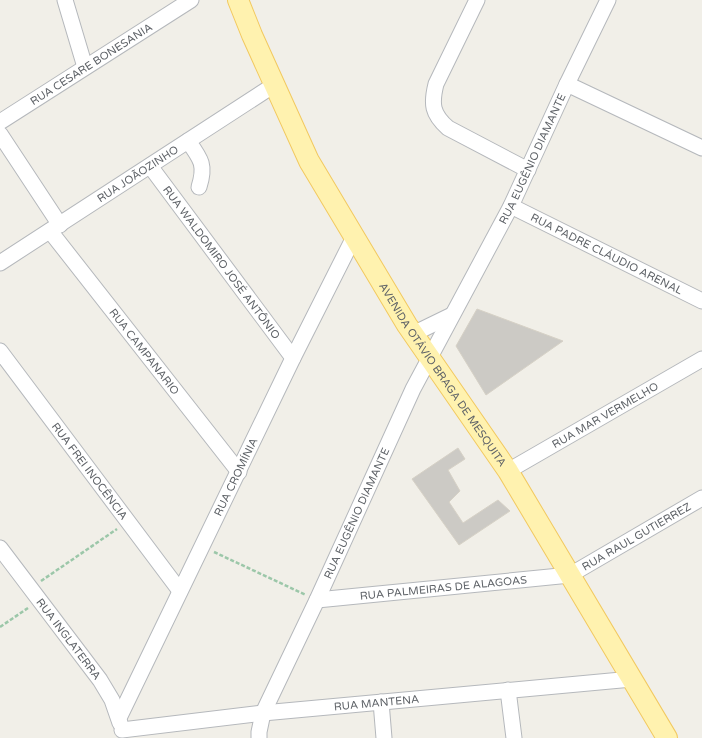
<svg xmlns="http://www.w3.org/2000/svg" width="702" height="738" font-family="'Varela Round',sans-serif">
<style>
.building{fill:#cccac5;stroke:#d6d1c6}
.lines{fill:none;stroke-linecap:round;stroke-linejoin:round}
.minor-casing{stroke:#b5b8bc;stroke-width:17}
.major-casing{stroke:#f2c960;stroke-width:22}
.path{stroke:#9cc7a9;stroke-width:2.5;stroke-dasharray:4 2;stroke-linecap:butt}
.minor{stroke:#fff;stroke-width:15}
.major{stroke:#fff2af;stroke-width:20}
.labels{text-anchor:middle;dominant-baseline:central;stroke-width:4;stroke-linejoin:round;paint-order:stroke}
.street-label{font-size:11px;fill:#5f6368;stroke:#fff}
</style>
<rect width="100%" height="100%" fill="#f1efe8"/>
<path class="building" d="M477,309L563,341L486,395L456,346Z
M458,448L465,459L448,470L460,491L449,502L463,523L498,500L510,511L459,545L412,479Z"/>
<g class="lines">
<g class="minor-casing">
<g id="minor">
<path d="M65,0L85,67"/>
<path d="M477,0L436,84C431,104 432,114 448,128L528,170"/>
<path d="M567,84L702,148"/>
<path id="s1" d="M0,122L191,0"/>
<path d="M0,134L60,225"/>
<path d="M188,141C201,159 206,165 199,187"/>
<path id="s2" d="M150,166L293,358"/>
<path id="s3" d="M511,206L702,301"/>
<path id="s4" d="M50,231L239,472"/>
<path id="s5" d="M0,263L274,85"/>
<path d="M413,334L452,315"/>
<path id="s6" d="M0,351L180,591"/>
<path id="s7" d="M508,471L702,359"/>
<path id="s8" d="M0,548L100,680L112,700L120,723"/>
<path id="s9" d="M317,600L570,575L702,498"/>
<path d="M508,690L514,738"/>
<path d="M381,702L384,738"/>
<path id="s10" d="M119,718L293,358L354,237"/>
<path id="s11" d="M122,730L263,713L632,679"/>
<path id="s12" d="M259,738V732L263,713L317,600L413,389L511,206L567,84L608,0"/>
</g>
</g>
<g class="major-casing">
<g id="major">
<path id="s13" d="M238,0L252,35L309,161L407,325L508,471L667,738"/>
</g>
</g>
<path class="path" d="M214,552L306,595
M41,581L117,529
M0,627L28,608"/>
<use href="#minor" class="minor"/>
<use href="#major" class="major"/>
</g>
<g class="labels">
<g class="street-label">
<text stroke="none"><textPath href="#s1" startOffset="108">RUA CESARE BONESANIA</textPath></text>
<text stroke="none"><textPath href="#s12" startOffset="642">RUA EUGÊNIO DIAMANTE</textPath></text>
<text stroke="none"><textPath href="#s5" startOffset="164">RUA JOÃOZINHO</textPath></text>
<text stroke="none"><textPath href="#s3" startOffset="107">RUA PADRE CLÁUDIO ARENAL</textPath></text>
<text stroke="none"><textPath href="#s2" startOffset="120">RUA WALDOMIRO JOSÉ ANTÔNIO</textPath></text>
<text stroke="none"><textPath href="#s4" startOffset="153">RUA CAMPANARIO</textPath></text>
<text stroke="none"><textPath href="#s13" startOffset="428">AVENIDA OTÁVIO BRAGA DE MESQUITA</textPath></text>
<text stroke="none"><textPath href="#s7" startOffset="112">RUA MAR VERMELHO</textPath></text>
<text stroke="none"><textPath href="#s6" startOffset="150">RUA FREI INOCÊNCIA</textPath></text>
<text stroke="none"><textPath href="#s10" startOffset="268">RUA CROMÍNIA</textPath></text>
<text stroke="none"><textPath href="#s12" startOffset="246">RUA EUGÊNIO DIAMANTE</textPath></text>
<text stroke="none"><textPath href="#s9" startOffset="331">RUA RAUL GUTIERREZ</textPath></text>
<text stroke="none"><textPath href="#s9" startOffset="127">RUA PALMEIRAS DE ALAGOAS</textPath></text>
<text stroke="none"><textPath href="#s8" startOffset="114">RUA INGLATERRA</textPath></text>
<text stroke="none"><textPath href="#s11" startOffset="256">RUA MANTENA</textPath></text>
</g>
</g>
</svg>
